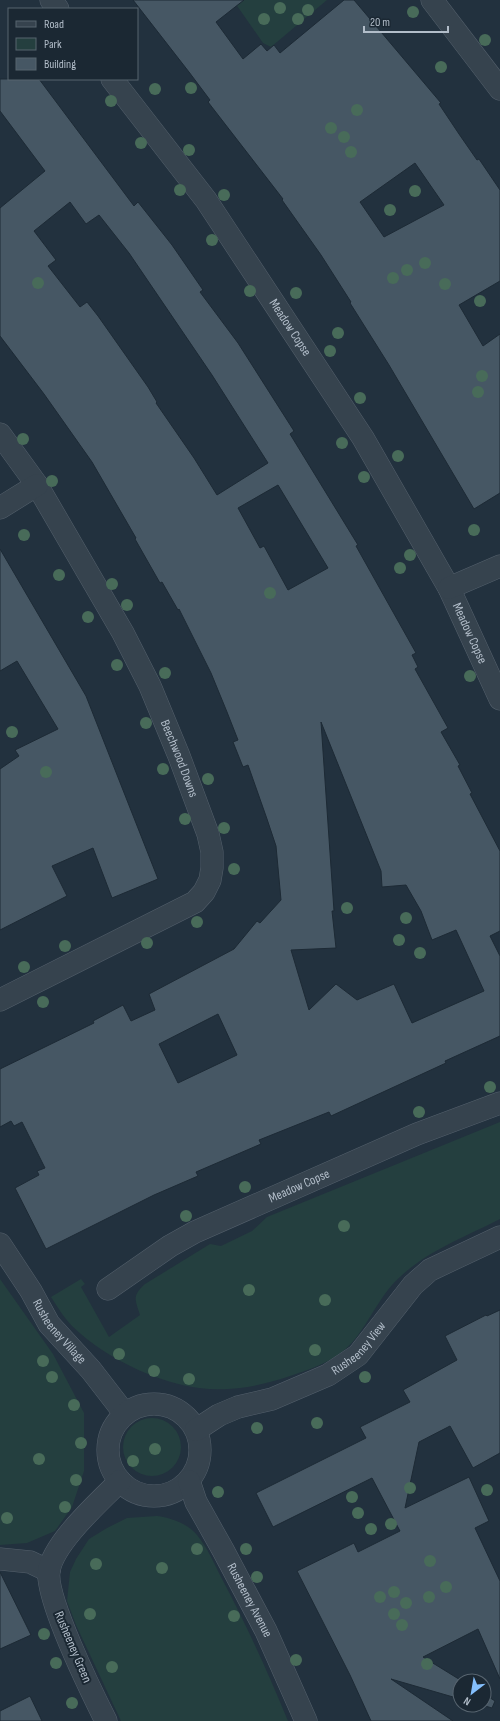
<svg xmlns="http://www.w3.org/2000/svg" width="500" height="1721" font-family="'Sofia Sans Condensed',sans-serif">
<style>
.green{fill:#243f3f}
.building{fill:#465764;stroke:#1d2a35;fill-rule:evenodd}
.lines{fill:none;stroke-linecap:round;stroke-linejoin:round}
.minor-casing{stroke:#54606c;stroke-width:23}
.minor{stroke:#36434e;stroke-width:22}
.tree{fill:#486b59}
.labels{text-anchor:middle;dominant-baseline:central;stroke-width:4;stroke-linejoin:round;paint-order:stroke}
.street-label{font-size:13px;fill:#b2bdc9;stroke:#1b2833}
</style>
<rect width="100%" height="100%" fill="#22313e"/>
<path class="green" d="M233,0H327L271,47L263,43Z
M500,1122V1219C463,1238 421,1253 392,1285C375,1304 362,1337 342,1352C327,1364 307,1370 290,1376C269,1383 249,1388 228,1389C176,1393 109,1362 72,1326C64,1318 57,1306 51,1297L81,1279L85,1284L81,1287L109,1337L140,1315C135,1299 132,1296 145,1284L210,1244L221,1246L252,1231L267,1217Z
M0,1279L53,1354L84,1413V1471L72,1507L55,1531L27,1543L0,1545Z
M123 1447a29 29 0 1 1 58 0a29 29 0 1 1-58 0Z
M157,1516C171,1518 187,1523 197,1535C207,1547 214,1563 221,1577C246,1624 268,1672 288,1721H121L76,1625L67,1601L70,1572L76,1559L89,1539L107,1528L127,1518Z"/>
<path class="building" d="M133,0H244L216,22L243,59L261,44L267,51L274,45L280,53L344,0H354L441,103L439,104L459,134L477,160L479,159L500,190V281L459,305L483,346L500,334V493L474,509L389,365L350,303L351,302L321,255L282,200L283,199L208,102L210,100L189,72ZM415,163L444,205L384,237L360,202Z
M0,79H39L134,206L138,202L172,245L203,290L200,292L238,343L294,431L290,434L358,545L356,546L416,653L412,655L418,667L415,669L448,728L441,732L460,765L458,766L472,793L470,794L500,851V931L490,936L500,956V1036L445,1061L446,1063L331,1116L329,1112L259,1140L261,1144L196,1172L198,1176L154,1195L46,1249L15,1188L39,1175L37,1171L45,1168L22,1122L14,1126L11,1121L0,1127V1069L94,1023L93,1021L123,1005L131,1021L155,1010L149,994L234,949L257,921L260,923L281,900L276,846L267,819L248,765L243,767L233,742L238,740L227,712L211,673L179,609L178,610L162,582L160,583L135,539L136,538L92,462L44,394L0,336V208L45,171L0,111ZM70,202L86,224L99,215L129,253L212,375L268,463L217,495L194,458L156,403L157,402L148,387L98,316L87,302L80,307L48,266L56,260L34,231ZM278,485L328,568L288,590L264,546L260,548L238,508ZM321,722L381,871L382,887L406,885L421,911L432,940L456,930L484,991L412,1023L394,984L357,1000L336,984L309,1010L291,950L336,948L332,911H334ZM218,1014L237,1055L178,1083L159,1044Z
M0,549L86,696L158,879L112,898L93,848L52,866L67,896L0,930V769L19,756L15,750L58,729L17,661L0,671Z
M500,1310V1453L473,1468L450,1426L419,1442L405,1508L469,1477L489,1521L475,1528L500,1581V1679L478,1629L423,1657L462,1681H460V1699L391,1679L453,1721H371L350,1675L297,1571L354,1543L358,1552L400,1531L372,1478L273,1527L256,1493L366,1438L360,1427L410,1402L403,1390L457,1360L445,1336L486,1315L487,1316Z
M0,1572L31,1635L0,1649Z
M484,1694L495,1701L492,1708L482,1705H484Z
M30,1696L42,1721H0V1711Z"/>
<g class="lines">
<g class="minor-casing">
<g id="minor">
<path d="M51,0L58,9"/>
<path d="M432,0L500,89"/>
<path id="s1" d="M112,79L206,200L363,438L449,588L500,699"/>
<path id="s2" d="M0,434L37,485L123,633L150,686L179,756L208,834L212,852V868L210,880L204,892L195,902L0,1000"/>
<path d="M0,508L37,485"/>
<path d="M449,588L500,566"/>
<path id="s3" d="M0,1244L31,1291L49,1324L91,1370L125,1414"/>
<path id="s4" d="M108,1289L170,1246L195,1232L417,1134L500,1103"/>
<circle cx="154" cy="1450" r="46"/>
<path id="s5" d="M196,1430L219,1415L238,1407L272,1399L328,1375L358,1355L413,1285L430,1270L500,1237"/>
<path id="s6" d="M189,1481L196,1502L223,1550L266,1631L306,1721"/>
<path d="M0,1559L30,1562L49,1571"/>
<path d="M106,1721C92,1693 45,1598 49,1571C53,1543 100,1501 120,1481"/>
</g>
</g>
<use href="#minor" class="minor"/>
</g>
<g class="tree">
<circle cx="280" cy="8" r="6"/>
<circle cx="308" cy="10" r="6"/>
<circle cx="413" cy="12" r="6"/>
<circle cx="264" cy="19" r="6"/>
<circle cx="298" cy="19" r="6"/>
<circle cx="485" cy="40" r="6"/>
<circle cx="441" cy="67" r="6"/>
<circle cx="191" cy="88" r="6"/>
<circle cx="155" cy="89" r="6"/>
<circle cx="111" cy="101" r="6"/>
<circle cx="357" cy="110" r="6"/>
<circle cx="331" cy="128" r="6"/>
<circle cx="344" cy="137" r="6"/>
<circle cx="141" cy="143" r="6"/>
<circle cx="189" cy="150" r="6"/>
<circle cx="351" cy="152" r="6"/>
<circle cx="180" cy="190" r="6"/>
<circle cx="415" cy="191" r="6"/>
<circle cx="224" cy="195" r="6"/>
<circle cx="390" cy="210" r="6"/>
<circle cx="212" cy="240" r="6"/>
<circle cx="425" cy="263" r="6"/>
<circle cx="407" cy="270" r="6"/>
<circle cx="393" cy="278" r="6"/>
<circle cx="38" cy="283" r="6"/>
<circle cx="445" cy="284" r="6"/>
<circle cx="250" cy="291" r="6"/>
<circle cx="296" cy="293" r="6"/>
<circle cx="480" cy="301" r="6"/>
<circle cx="338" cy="333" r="6"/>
<circle cx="330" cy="351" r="6"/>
<circle cx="482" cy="376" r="6"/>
<circle cx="478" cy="392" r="6"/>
<circle cx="360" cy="398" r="6"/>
<circle cx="23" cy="439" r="6"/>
<circle cx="342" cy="443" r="6"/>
<circle cx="398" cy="456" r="6"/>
<circle cx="364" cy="477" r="6"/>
<circle cx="52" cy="481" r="6"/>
<circle cx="474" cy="530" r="6"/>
<circle cx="24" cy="535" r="6"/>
<circle cx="410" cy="555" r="6"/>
<circle cx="400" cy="568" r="6"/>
<circle cx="59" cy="575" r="6"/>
<circle cx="112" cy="584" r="6"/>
<circle cx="270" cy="593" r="6"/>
<circle cx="127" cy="605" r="6"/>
<circle cx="88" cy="617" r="6"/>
<circle cx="117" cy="665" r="6"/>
<circle cx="165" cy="673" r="6"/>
<circle cx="470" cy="676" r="6"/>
<circle cx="146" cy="723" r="6"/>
<circle cx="12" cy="732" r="6"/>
<circle cx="163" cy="769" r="6"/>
<circle cx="46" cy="772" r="6"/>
<circle cx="208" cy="779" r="6"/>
<circle cx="185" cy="819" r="6"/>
<circle cx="224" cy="828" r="6"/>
<circle cx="234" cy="869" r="6"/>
<circle cx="347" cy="908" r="6"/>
<circle cx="406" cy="918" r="6"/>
<circle cx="197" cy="922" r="6"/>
<circle cx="399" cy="940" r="6"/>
<circle cx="147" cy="943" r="6"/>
<circle cx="65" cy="946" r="6"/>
<circle cx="420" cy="953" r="6"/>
<circle cx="24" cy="967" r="6"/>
<circle cx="43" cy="1002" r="6"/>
<circle cx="490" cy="1087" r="6"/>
<circle cx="419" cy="1112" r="6"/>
<circle cx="245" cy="1187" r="6"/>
<circle cx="186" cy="1216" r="6"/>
<circle cx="344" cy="1226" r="6"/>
<circle cx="249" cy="1290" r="6"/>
<circle cx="325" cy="1300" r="6"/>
<circle cx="315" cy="1350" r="6"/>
<circle cx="119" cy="1354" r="6"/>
<circle cx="43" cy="1361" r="6"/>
<circle cx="154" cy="1371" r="6"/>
<circle cx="52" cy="1377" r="6"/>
<circle cx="365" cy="1377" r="6"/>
<circle cx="189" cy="1379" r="6"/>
<circle cx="74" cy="1405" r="6"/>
<circle cx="317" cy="1423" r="6"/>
<circle cx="257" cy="1428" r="6"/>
<circle cx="81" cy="1443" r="6"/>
<circle cx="155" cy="1449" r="6"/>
<circle cx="39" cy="1459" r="6"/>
<circle cx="133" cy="1461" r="6"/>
<circle cx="76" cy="1480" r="6"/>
<circle cx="410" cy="1488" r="6"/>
<circle cx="487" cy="1490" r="6"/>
<circle cx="218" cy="1492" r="6"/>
<circle cx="352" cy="1497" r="6"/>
<circle cx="65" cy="1507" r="6"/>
<circle cx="358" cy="1513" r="6"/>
<circle cx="7" cy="1518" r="6"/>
<circle cx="391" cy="1524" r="6"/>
<circle cx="371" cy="1529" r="6"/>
<circle cx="197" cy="1549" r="6"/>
<circle cx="246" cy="1549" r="6"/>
<circle cx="430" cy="1561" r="6"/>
<circle cx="96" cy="1564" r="6"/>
<circle cx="162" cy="1568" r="6"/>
<circle cx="257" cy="1577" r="6"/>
<circle cx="446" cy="1587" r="6"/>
<circle cx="394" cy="1592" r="6"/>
<circle cx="380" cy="1597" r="6"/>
<circle cx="429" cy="1597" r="6"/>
<circle cx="406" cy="1603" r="6"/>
<circle cx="90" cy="1614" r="6"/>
<circle cx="394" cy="1614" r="6"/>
<circle cx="234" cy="1616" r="6"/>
<circle cx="402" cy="1625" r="6"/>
<circle cx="44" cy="1634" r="6"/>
<circle cx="296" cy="1660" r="6"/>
<circle cx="56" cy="1663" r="6"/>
<circle cx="427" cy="1664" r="6"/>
<circle cx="112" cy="1667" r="6"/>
<circle cx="72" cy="1703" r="6"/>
</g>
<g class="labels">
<g class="street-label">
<text stroke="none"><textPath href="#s1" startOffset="306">Meadow Copse</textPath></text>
<text stroke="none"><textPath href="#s1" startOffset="661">Meadow Copse</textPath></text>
<text stroke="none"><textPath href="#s2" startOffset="372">Beechwood Downs</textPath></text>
<text stroke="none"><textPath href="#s4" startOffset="218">Meadow Copse</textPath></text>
<text stroke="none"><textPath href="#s3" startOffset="106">Rusheeney Village</textPath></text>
<text stroke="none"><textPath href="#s5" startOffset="185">Rusheeney View</textPath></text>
<text stroke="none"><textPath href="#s6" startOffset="134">Rusheeney Avenue</textPath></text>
<text transform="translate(73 1647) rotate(67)">Rusheeney Green</text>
</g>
</g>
<rect x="8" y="8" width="130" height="72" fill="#1b2833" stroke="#57646f"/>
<rect x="16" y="21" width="20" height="6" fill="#36434e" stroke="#57646f"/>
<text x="44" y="28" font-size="12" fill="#b2bdc9">Road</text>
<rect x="16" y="38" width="20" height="12" fill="#243f3f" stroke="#57646f"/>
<text x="44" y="48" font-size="12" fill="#b2bdc9">Park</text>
<rect x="16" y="58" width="20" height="12" fill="#465764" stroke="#57646f"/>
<text x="44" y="68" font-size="12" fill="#b2bdc9">Building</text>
<g transform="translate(472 1693) rotate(211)"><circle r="19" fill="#1b2833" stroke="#57646f"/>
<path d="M0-3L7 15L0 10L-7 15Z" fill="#84bffd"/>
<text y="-6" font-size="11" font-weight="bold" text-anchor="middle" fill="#b2bdc9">N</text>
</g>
<path d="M364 26v6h84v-6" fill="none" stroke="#b2bdc9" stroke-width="2"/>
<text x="370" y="26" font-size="12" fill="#b2bdc9" stroke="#1b2833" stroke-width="3" paint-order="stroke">20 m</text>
</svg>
